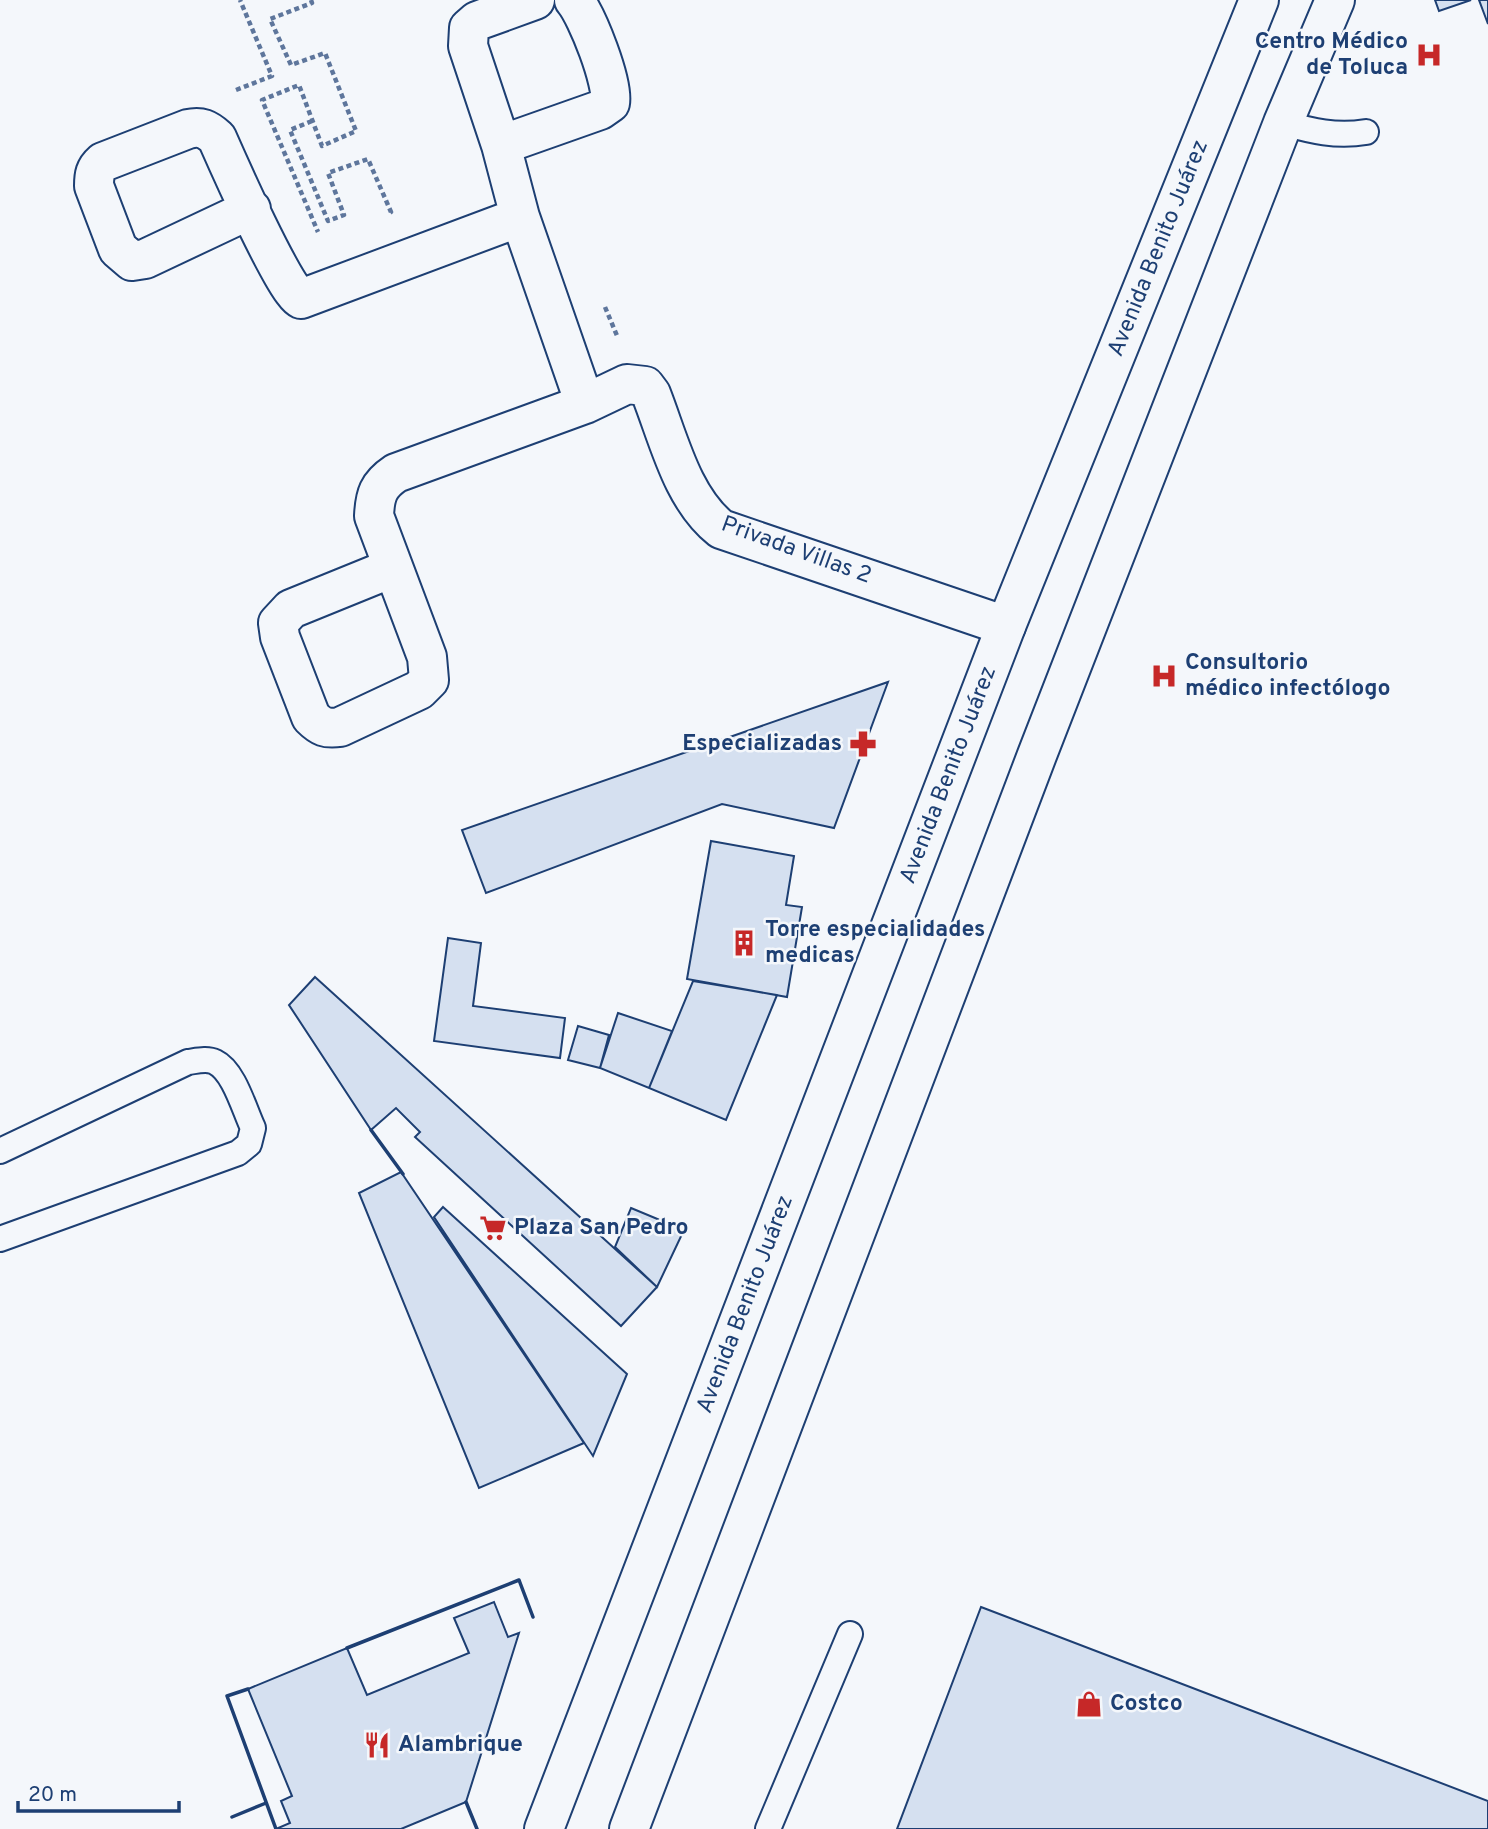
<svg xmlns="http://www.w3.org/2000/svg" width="1488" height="1829" font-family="Overpass,sans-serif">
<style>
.building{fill:#d5e0f0;stroke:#1d3f73;stroke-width:2}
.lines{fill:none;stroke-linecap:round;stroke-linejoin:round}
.service-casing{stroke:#1d3f73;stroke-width:28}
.minor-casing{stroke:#1d3f73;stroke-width:42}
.secondary-casing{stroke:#1d3f73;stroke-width:42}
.path{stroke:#5e769c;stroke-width:4.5;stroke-dasharray:5 3.5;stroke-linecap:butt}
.service{stroke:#f4f7fb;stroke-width:24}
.minor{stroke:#f4f7fb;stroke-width:38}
.secondary{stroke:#f4f7fb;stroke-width:38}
.wall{stroke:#1d3f73;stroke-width:3.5}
.labels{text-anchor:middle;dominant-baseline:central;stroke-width:5;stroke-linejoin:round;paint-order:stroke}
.poi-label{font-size:23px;font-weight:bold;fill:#1d3f73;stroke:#f4f7fb;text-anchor:start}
.street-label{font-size:23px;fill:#1d3f73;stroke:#f4f7fb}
</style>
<rect width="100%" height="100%" fill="#f4f7fb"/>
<path class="building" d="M1435,0H1471L1439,11Z
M1479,0H1488V24Z
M888,682L834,828L722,804L486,893L462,830Z
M711,841L794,856L786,905L802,907L787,997L687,979Z
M448,938L481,943L473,1006L565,1018L560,1058L434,1041Z
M315,977L657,1287L621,1326L415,1137L420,1132L396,1108L371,1130L289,1005Z
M693,981L777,995L726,1120L649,1088Z
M618,1013L672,1031L649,1088L600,1068Z
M578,1026L609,1035L600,1068L568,1060Z
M401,1172L584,1443L479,1488L359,1193Z
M443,1207L627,1374L593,1456L434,1217Z
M631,1208L684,1230L657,1287L615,1247Z
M494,1602L508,1637L519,1633L466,1802L401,1829H276L290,1823L281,1801L292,1796L248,1689L347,1648L367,1695L469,1653L454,1618Z
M981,1607L1488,1801V1829H897Z"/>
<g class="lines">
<g class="service-casing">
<path id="service" d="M1283,123C1312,131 1336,137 1366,132
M0,1151L188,1062C196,1061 207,1058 215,1062C234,1071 244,1109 253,1128L249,1144L238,1153L0,1239
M768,1829L850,1634"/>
</g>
<g class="minor-casing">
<path id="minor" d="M535,0L477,21L469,28L468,46L501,145L520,217L585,404
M501,145L600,110L610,103C614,84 587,15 574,0
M251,209L145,259L132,261L118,249L94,186C94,175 95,169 103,162L188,129C201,126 207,129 217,138C228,163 285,292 301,299L520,217
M392,568L291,609L278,623L280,637L311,717C321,727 326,729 340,727L419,690L429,680L427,657L374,516C375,495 378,485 396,473L585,404L627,384L645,386L651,394C669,440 682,498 721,529L1006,626"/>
</g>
<g class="secondary-casing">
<g id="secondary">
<path id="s1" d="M544,1829L1006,626L1259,0"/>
<path d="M629,1829L1037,755L1283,123L1335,0"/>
</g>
</g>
<path class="path" d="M311,0L312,3L270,19L291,65L325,53L356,131L322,146L299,85L262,100L318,232
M236,90L272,76L240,0
M312,121L290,130L328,221L344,215L328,173L368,159L391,212L388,214
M605,307L618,338"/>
<use href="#service" class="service"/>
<use href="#minor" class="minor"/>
<use href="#secondary" class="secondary"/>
<path class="wall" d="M371,1130L403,1174
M347,1648L519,1580L533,1617
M248,1689L227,1696L276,1829
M466,1802L477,1829
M232,1817L266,1803"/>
</g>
<defs>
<g id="hospital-bare" transform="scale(2.1)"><path d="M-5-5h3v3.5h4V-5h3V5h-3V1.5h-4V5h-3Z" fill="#c62828" stroke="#f4f7fb" stroke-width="2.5" paint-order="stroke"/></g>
<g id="pharmacy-bare" transform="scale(2.1)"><path d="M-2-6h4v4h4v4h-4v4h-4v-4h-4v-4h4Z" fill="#c62828" stroke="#f4f7fb" stroke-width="2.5" paint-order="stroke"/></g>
<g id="building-bare" transform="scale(2.1)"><path d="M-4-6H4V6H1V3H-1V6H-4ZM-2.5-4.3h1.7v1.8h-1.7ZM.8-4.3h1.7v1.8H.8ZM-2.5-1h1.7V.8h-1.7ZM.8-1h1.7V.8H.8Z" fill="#c62828" stroke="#f4f7fb" stroke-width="2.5" paint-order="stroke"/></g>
<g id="supermarket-bare" transform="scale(2.1)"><path d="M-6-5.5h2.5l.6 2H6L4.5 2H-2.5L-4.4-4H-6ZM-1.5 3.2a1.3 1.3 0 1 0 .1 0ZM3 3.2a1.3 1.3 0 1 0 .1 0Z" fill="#c62828" stroke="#f4f7fb" stroke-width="2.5" paint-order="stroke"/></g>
<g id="shop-bare" transform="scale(2.1)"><path d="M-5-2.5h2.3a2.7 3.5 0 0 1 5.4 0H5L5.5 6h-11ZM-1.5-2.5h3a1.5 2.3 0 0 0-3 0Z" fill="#c62828" stroke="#f4f7fb" stroke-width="2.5" paint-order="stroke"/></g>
<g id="restaurant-bare" transform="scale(2.1)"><path d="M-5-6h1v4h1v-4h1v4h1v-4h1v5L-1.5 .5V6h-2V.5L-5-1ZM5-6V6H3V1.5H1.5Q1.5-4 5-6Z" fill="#c62828" stroke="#f4f7fb" stroke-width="2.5" paint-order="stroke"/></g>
</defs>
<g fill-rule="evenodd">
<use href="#hospital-bare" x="1429" y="55"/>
<use href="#hospital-bare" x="1164" y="676"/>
<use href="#pharmacy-bare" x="863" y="744"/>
<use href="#building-bare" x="744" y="943"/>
<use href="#supermarket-bare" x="493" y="1228"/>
<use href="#shop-bare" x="1089" y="1704"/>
<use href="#restaurant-bare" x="377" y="1745"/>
</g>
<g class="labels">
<g class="poi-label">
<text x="1408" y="42" text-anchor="end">Centro Médico<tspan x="1408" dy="26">de Toluca</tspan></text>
<text x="1185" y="663">Consultorio<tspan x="1185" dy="26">médico infectólogo</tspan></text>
<text x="842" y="744" text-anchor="end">Especializadas</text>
<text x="765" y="930">Torre especialidades<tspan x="765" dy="26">medicas</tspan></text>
<text x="514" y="1228">Plaza San Pedro</text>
<text x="1110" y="1704">Costco</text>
<text x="398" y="1745">Alambrique</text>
</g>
<g class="street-label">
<text stroke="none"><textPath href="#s1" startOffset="1696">Avenida Benito Juárez</textPath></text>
<text transform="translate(796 551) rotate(20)">Privada Villas 2</text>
<text stroke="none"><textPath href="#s1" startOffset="1129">Avenida Benito Juárez</textPath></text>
<text stroke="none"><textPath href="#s1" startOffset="562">Avenida Benito Juárez</textPath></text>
</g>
</g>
<path d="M18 1801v10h161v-10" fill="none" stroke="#1d3f73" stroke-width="3.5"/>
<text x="28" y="1801" font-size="21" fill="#1d3f73" stroke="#f4f7fb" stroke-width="5" paint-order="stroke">20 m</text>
</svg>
